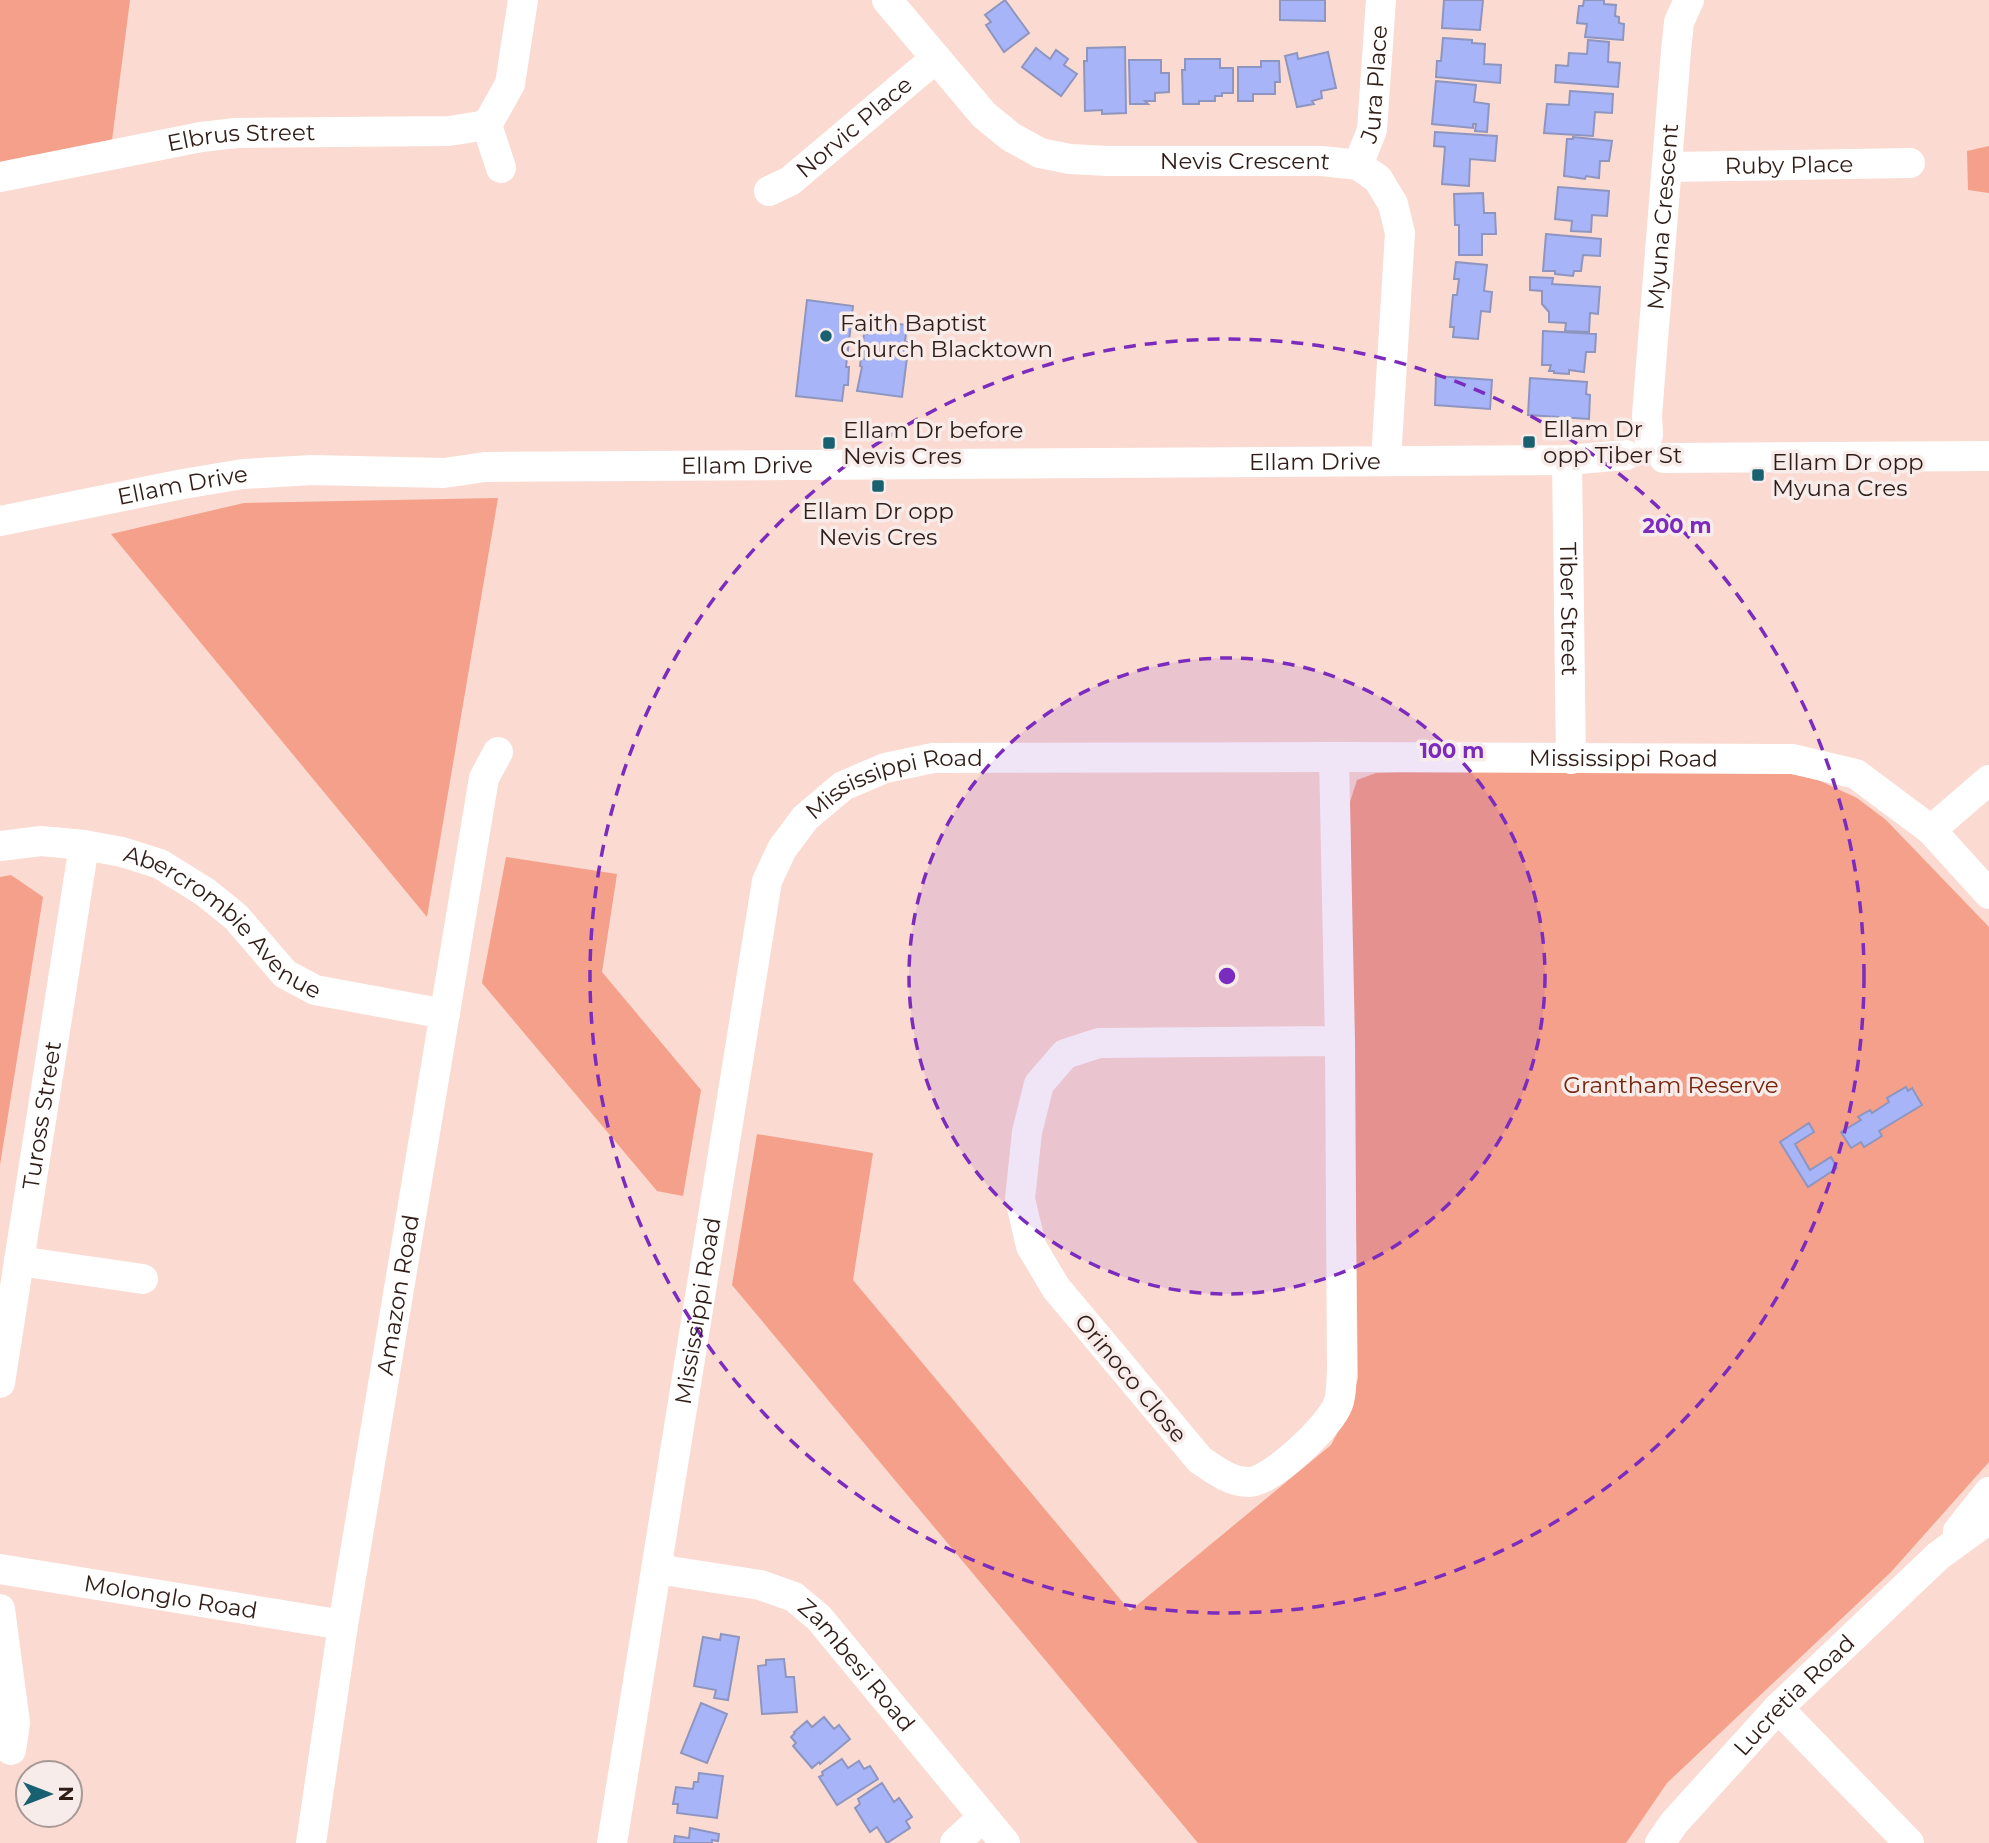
<svg xmlns="http://www.w3.org/2000/svg" width="1989" height="1843" font-family="Montserrat,sans-serif">
<style>
.green{fill:#f4a08a}
.building{fill:#a7b4f7;stroke:#8e96c0;stroke-width:2}
.lines{fill:none;stroke-linecap:round;stroke-linejoin:round}
.minor{stroke:#fff;stroke-width:30}
.ring{fill:none;stroke:#7b2cbf;stroke-width:3.5;stroke-dasharray:12 9}
.poi-dot{fill:#196170;stroke:#f7ece9;stroke-width:2.5}
.labels{text-anchor:middle;dominant-baseline:central;stroke-width:7;stroke-linejoin:round;paint-order:stroke}
.street-label{font-size:23px;fill:#301d18;stroke:#f7ece9}
.poi-label{font-size:23px;fill:#301d18;stroke:#f7ece9;text-anchor:start}
.park-label{font-size:23px;fill:#76230b;stroke:#f7ece9}
.centre{fill:#7b2cbf;stroke:#f7ece9;stroke-width:3.5}
.ring-label{font-size:21px;text-anchor:middle;font-weight:bold;fill:#7b2cbf;stroke:#f7ece9;stroke-width:7;stroke-linejoin:round;paint-order:stroke}
</style>
<rect width="100%" height="100%" fill="#fadad1"/>
<path class="green" d="M0,0H130L112,140L0,164Z
M1989,146V193L1968,190L1967,151Z
M498,498L427,917L111,534L244,503Z
M1765,769L1816,779L1857,798L1886,820L1989,927V1462L1891,1572L1667,1783L1626,1843H1198L732,1285L757,1134L873,1153L853,1280L1130,1611L1331,1445L1347,1415L1358,1378L1350,802L1357,780L1376,773L1401,772Z
M506,857L617,874L602,972L701,1090L683,1196L657,1191L482,983Z
M11,875L43,897L0,1165V877Z"/>
<path class="building" d="M1005,0L1029,33L1004,52L986,25L991,22L985,15Z
M1280,0H1325V21L1280,20Z
M1444,0H1483L1480,30L1442,28Z
M1584,0H1604V4L1616,5L1615,16L1619,17V23L1624,24L1623,40L1585,37L1587,24L1577,23L1579,6H1583Z
M1443,38L1472,40V43L1485,44L1484,64L1501,65L1500,83L1436,77L1437,61H1441Z
M1588,40L1609,42L1608,62L1620,63L1618,87L1555,82L1556,65L1568,66L1569,53L1587,54Z
M1125,47L1126,113L1102,114V110L1085,111L1084,61H1087V48Z
M1036,48L1050,59L1056,50L1068,59L1064,65L1077,74L1061,96L1022,67Z
M1328,52L1336,88L1321,91L1322,98L1312,101L1314,104L1297,107L1285,56L1297,53L1298,59Z
M1185,59H1220V68H1233V93H1222V96H1215V101H1199V104H1183L1182,70H1185Z
M1129,60H1161V73H1169V92L1155,93V101H1145L1148,104H1130Z
M1261,61H1279L1280,82H1275V94H1253V101H1238V67H1261Z
M1436,81L1476,85L1474,102L1489,104L1487,132L1475,131L1476,124H1473V128L1432,124Z
M1570,91L1613,94L1612,113L1595,112L1593,136L1544,133L1547,104L1569,105Z
M1435,132L1497,136L1495,161L1470,159L1469,186L1442,184L1445,147L1434,146Z
M1573,137L1612,141L1609,161H1600L1599,178L1586,176L1585,179L1564,176L1567,139H1573Z
M1558,187L1609,191L1607,216L1592,215L1591,232L1571,231L1572,221L1555,219Z
M1483,193L1484,213H1495L1496,234H1482V255H1459V225H1455L1454,194Z
M1546,234L1601,239L1600,256L1583,255L1581,271H1574L1573,276L1555,274V271H1543Z
M1456,262L1487,265L1484,291L1492,292L1490,312L1481,311L1478,339L1453,337L1454,327H1450L1453,295H1457L1459,279H1454Z
M1530,277L1553,278L1552,284L1600,287L1598,314L1590,313L1589,332L1565,331L1566,323L1549,322V312L1542,304V291L1530,290Z
M807,300L853,306L846,367H849L848,385H844L842,401L796,396Z
M869,320L907,325L905,342H909L902,397L857,391L862,367L860,366L861,358L864,359L865,342H863L864,334H867Z
M1543,331L1596,334L1595,352H1586L1584,372L1569,370V374L1554,373V371H1549L1551,365H1542Z
M1436,376L1492,380L1490,409L1435,405Z
M1530,378L1587,382L1586,394L1590,395L1589,419L1528,415Z
M1906,1087L1908,1091L1912,1088L1922,1105L1879,1131L1882,1136L1864,1147L1861,1142L1851,1148L1841,1132L1861,1120L1858,1117L1870,1110L1872,1113L1889,1102L1887,1098Z
M1809,1123L1814,1132L1795,1144L1810,1170L1831,1157L1837,1168L1808,1187L1780,1142Z
M721,1634L739,1637L728,1700L714,1698L716,1690L694,1686L703,1637L720,1640Z
M784,1659L786,1677H794L797,1712L762,1714L758,1666L766,1665V1660Z
M701,1703L727,1714L707,1763L681,1753Z
M824,1717L834,1729L839,1725L850,1739L820,1764L819,1762L812,1768L793,1746L796,1743L791,1737L795,1733L794,1732L807,1721L812,1727Z
M842,1759L848,1768L859,1761L864,1769L870,1766L878,1779L837,1805L819,1777L823,1775L822,1772Z
M699,1773L723,1776L717,1818L677,1813L678,1804H673L676,1787L693,1789L694,1782H698Z
M882,1783L894,1802L899,1798L912,1817L906,1821L910,1828L887,1843L877,1827L870,1832L855,1808L860,1804L858,1799Z
M690,1828L719,1834L718,1841L712,1840V1843H674L675,1836L689,1838Z"/>
<g class="lines">
<g class="minor">
<path id="s1" d="M887,0L984,115L1011,137L1040,153L1070,159L1108,161H1322L1358,165L1378,179L1393,204L1400,233L1386,460"/>
<path d="M487,125L501,168"/>
<path id="s2" d="M1358,165L1372,130L1381,0"/>
<path id="s3" d="M1668,167L1910,163"/>
<path id="s4" d="M0,177L201,137L236,133L449,131L487,125L510,84L523,0"/>
<path id="s5" d="M769,191L790,181L936,58"/>
<path id="s6" d="M1648,435L1647,415L1676,51L1679,22L1689,0"/>
<path d="M1664,458L1989,456"/>
<path id="s7" d="M1567,460L1571,759"/>
<path id="s8" d="M0,521L183,484L243,474L312,470L444,473L485,467L1567,460L1626,455"/>
<path d="M1334,757L1340,1041L1342,1371C1341,1381 1342,1395 1338,1404C1331,1425 1271,1482 1249,1482C1230,1482 1215,1470 1200,1460L1056,1288L1031,1246L1020,1199L1027,1132L1039,1084L1065,1054L1099,1043L1340,1041"/>
<path d="M1931,830L1989,780"/>
<path id="s9" d="M0,846L41,841L84,845L122,852L160,864L205,892L236,917L285,974L315,990L445,1014"/>
<path d="M19,1261L143,1279"/>
<path id="s10" d="M0,1383L84,845"/>
<path d="M1958,1531L1989,1492"/>
<path id="s11" d="M0,1569L343,1625"/>
<path id="s12" d="M657,1569L760,1585L794,1597L819,1618L1005,1843"/>
<path d="M0,1609L15,1723L11,1750"/>
<path d="M1778,1708L1909,1843"/>
<path id="s13" d="M311,1843L343,1625L484,778L498,752"/>
<path id="s14" d="M612,1843L767,881L782,849L805,818L843,786L885,768L933,758L1334,757L1793,759L1856,774L1931,830L1989,894"/>
<path d="M955,1843L983,1817"/>
<path id="s15" d="M1660,1843L1674,1823L1778,1708L1938,1556L1989,1519"/>
</g>
</g>
<circle cx="1227" cy="976" r="318" fill="#7b2cbf" fill-opacity=".12"/>
<g class="ring">
<circle cx="1227" cy="976" r="318"/>
<circle cx="1227" cy="976" r="637"/>
</g>
<g class="poi-dot">
<circle cx="826" cy="336" r="7"/>
<rect x="1522" y="435" width="14" height="14" rx="3.5"/>
<rect x="822" y="436" width="14" height="14" rx="3.5"/>
<rect x="1751" y="468" width="14" height="14" rx="3.5"/>
<rect x="871" y="479" width="14" height="14" rx="3.5"/>
</g>
<g class="labels">
<g class="street-label">
<text stroke="none"><textPath href="#s2" startOffset="84">Jura Place</textPath></text>
<text stroke="none"><textPath href="#s5" startOffset="107">Norvic Place</textPath></text>
<text stroke="none"><textPath href="#s4" startOffset="245">Elbrus Street</textPath></text>
<text stroke="none"><textPath href="#s1" startOffset="424">Nevis Crescent</textPath></text>
<text stroke="none"><textPath href="#s3" startOffset="121">Ruby Place</textPath></text>
<text stroke="none"><textPath href="#s6" startOffset="219">Myuna Crescent</textPath></text>
<text stroke="none"><textPath href="#s8" startOffset="1320">Ellam Drive</textPath></text>
<text stroke="none"><textPath href="#s8" startOffset="752">Ellam Drive</textPath></text>
<text stroke="none"><textPath href="#s8" startOffset="186">Ellam Drive</textPath></text>
<text stroke="none"><textPath href="#s7" startOffset="149">Tiber Street</textPath></text>
<text stroke="none"><textPath href="#s14" startOffset="1883">Mississippi Road</textPath></text>
<text stroke="none"><textPath href="#s14" startOffset="1148">Mississippi Road</textPath></text>
<text stroke="none"><textPath href="#s9" startOffset="248">Abercrombie Avenue</textPath></text>
<text stroke="none"><textPath href="#s10" startOffset="271">Tuross Street</textPath></text>
<text stroke="none"><textPath href="#s13" startOffset="555">Amazon Road</textPath></text>
<text stroke="none"><textPath href="#s14" startOffset="539">Mississippi Road</textPath></text>
<text transform="translate(1131 1378) rotate(50)">Orinoco Close</text>
<text stroke="none"><textPath href="#s11" startOffset="173">Molonglo Road</textPath></text>
<text stroke="none"><textPath href="#s12" startOffset="233">Zambesi Road</textPath></text>
<text stroke="none"><textPath href="#s15" startOffset="200">Lucretia Road</textPath></text>
</g>
<g class="poi-label">
<text x="840" y="323">Faith Baptist<tspan x="840" dy="26">Church Blacktown</tspan></text>
<text x="1543" y="429">Ellam Dr<tspan x="1543" dy="26">opp Tiber St</tspan></text>
<text x="843" y="430">Ellam Dr before<tspan x="843" dy="26">Nevis Cres</tspan></text>
<text x="1772" y="462">Ellam Dr opp<tspan x="1772" dy="26">Myuna Cres</tspan></text>
<text x="878" y="511" text-anchor="middle">Ellam Dr opp<tspan x="878" dy="26">Nevis Cres</tspan></text>
</g>
<g class="park-label">
<text x="1671" y="1085">Grantham Reserve</text>
</g>
</g>
<circle cx="1227" cy="976" r="10" class="centre"/>
<g class="ring-label">
<text x="1677" y="533">200 m</text>
<text x="1452" y="758">100 m</text>
</g>
<g transform="translate(49 1794) rotate(90)"><circle r="33" fill="#f7ece9" stroke="#a79995" stroke-width="2"/>
<path d="M0-5L12 26L0 18L-12 26Z" fill="#196170"/>
<text y="-10" font-size="19" font-weight="bold" text-anchor="middle" fill="#301d18">N</text>
</g>
</svg>
